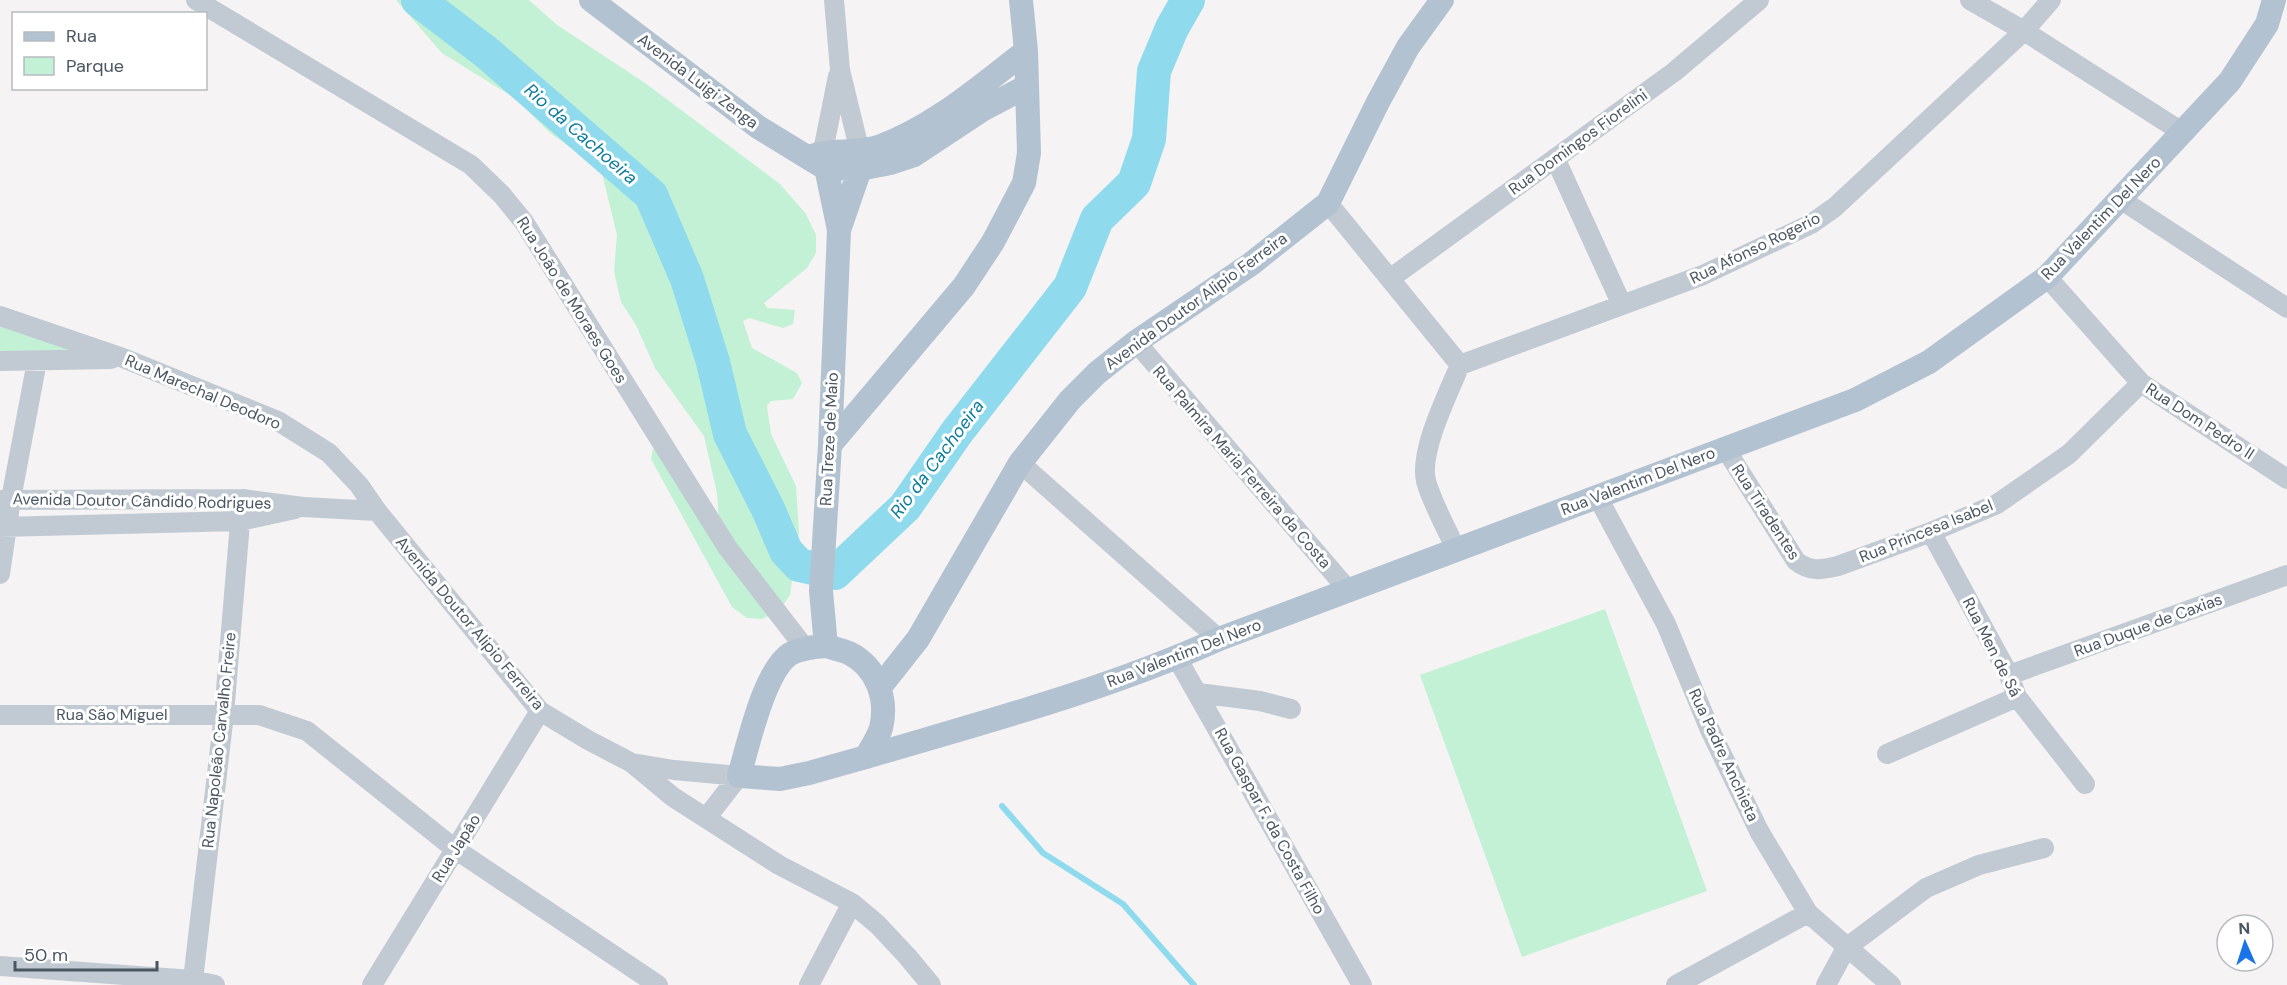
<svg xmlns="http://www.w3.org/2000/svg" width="2287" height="985" font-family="'DM Sans',sans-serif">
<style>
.green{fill:#c3f1d5}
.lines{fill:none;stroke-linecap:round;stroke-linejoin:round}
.stream{stroke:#90daee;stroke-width:6}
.river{stroke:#90daee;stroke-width:34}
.minor{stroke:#c1cad2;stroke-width:20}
.major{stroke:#b3c2d1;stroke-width:24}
.labels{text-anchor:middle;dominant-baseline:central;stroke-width:6;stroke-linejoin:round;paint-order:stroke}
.street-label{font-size:16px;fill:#4a5661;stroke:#fff}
.water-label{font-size:18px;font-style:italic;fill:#0c7c9b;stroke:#fff}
</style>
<rect width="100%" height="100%" fill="#f5f3f3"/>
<path class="green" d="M396,0H529L557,25L645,83L780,184L806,214L816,235V253L807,268L764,303L767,308L795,310L793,324L783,328L749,318L743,321L752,348L797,373L802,383L793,399L771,401L767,406L771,434L796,486L799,532L790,595L779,611L762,619L747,618L732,607L651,459L653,449L667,454L719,524L717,493L704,436L655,368L636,325L621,302L614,271L617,235L601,169L550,133L516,99L442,53Z
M0,320L92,350L0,352Z
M1605,609L1707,891L1522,957L1420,675Z"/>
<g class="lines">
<path class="stream" d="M1002,806L1043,853L1123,904L1194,985"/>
<path class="river" d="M418,0L486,52L651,195L687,279L713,362L730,434L768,509L786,551L799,565L835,573L905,507L957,432L1070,287L1097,219L1134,183L1149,139L1154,71L1172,28L1188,0"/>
<path class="minor" d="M196,0L471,165L502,195L524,222L727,547L805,648
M834,0L840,70L860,152
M1970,0L2024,31L2182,132
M823,151L838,76
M1555,158L1622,305
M2120,199L2287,308
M1328,203L1460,365
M2047,277L2141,383L2287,479
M1391,278L1674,72L1759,0
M0,316L123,358L278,421L329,453L359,485L377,511L540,711L588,740L632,763L674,770L739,776
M1136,342L1349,591
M0,361L111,359
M1725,448L1796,561C1810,572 1821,570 1838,566L1931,532L1997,504L2069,454L2141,383
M1020,463L1219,639
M1597,496L1666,624L1710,730L1759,831L1808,913L1891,985
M0,500L242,499L303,507L377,511
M0,527L240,521L295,509
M1931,532L2009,675L2017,697L2085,784
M1456,550C1447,529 1432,503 1426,481C1419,451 1448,394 1460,365L1703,275L1811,224L1835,207L2024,31L2051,0
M0,574L11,499L37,361
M1177,658L1362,985
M2009,675L2287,575
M1198,693L1260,701L1291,709
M0,715H259L307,731L455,849L658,985
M1887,754L2017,697
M632,763L673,797L779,865L852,903L878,925L907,956L931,985
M707,817L739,776
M0,966L193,980L215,985
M193,980L224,714L242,499
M372,985L540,711
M809,985L852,903
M1676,985L1808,913
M1826,985L1846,948L1926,888L1979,865L2044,848"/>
<path class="major" d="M591,0L758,127L825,168L860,169L890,163L914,155L982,110L1027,86
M823,153L839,230L830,445L821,591L826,646
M809,157C832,148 857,155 881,146C935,126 980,86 1026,51
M839,230L860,169V156
M830,445L964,286L993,242L1024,183L1029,153L1026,51L1021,0
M826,646C833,648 842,650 849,653C877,667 888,699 881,728C878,738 871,748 866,757L809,773L780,779L739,776C748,746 764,671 790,654C801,648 814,647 826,646Z
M880,687L918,639L1020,463L1070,400L1097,373L1136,342L1251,264L1328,203L1378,102L1408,47L1442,0
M866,757C984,722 1106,690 1219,639L1855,400L1929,362L2047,277L2230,81L2267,24L2274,0"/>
</g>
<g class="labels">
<g class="street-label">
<text transform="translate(698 81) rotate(37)">Avenida Luigi Zenga</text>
<text transform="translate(1578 142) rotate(-36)">Rua Domingos Fiorelini</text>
<text transform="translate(2101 218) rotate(-46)">Rua Valentim Del Nero</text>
<text transform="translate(1755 248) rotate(-26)">Rua Afonso Rogerio</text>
<text transform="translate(572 300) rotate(58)">Rua João de Moraes Goes</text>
<text transform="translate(1196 301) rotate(-36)">Avenida Doutor Alipio Ferreira</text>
<text transform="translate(203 392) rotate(23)">Rua Marechal Deodoro</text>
<text transform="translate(2200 421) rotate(33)">Rua Dom Pedro II</text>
<text transform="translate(829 439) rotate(-87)">Rua Treze de Maio</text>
<text transform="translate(1242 467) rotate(49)">Rua Palmira Maria Ferreira da Costa</text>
<text transform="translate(1638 481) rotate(-21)">Rua Valentim Del Nero</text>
<text transform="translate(142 501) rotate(1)">Avenida Doutor Cândido Rodrigues</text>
<text transform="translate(1766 512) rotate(57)">Rua Tiradentes</text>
<text transform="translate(1926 531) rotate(-22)">Rua Princesa Isabel</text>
<text transform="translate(470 623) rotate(50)">Avenida Doutor Alipio Ferreira</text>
<text transform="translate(2148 625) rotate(-20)">Rua Duque de Caxias</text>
<text transform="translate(1992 647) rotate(63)">Rua Men de Sá</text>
<text transform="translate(1184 653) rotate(-21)">Rua Valentim Del Nero</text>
<text x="112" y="714">Rua São Miguel</text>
<text transform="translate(219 740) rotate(-84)">Rua Napoleão Carvalho Freire</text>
<text transform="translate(1724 755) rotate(65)">Rua Padre Anchieta</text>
<text transform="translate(1270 821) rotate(61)">Rua Gaspar F. da Costa Filho</text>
<text transform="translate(456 848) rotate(-58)">Rua Japão</text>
</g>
<g class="water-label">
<text transform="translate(581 134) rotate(41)">Rio da Cachoeira</text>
<text transform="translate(937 459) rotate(-53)">Rio da Cachoeira</text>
</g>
</g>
<rect x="12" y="12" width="195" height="78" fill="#ffffff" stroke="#b7bbc0" stroke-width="1.5"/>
<rect x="24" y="32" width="30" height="9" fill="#b3c2d1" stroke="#b7bbc0" stroke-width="1.5"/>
<text x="66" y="42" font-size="18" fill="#4a5661">Rua</text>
<rect x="24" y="57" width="30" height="18" fill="#c3f1d5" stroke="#b7bbc0" stroke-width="1.5"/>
<text x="66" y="72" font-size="18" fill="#4a5661">Parque</text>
<g transform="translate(2245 943) rotate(357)"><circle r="28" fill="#ffffff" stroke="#b7bbc0" stroke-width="1.5"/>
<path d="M0-4.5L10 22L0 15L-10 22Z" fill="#1a73e8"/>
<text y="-9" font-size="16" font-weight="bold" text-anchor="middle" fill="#4a5661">N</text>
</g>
<path d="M15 961v9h142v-9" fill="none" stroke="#4a5661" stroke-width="3"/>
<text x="24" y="961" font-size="18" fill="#4a5661" stroke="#ffffff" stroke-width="4.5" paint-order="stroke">50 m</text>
</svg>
